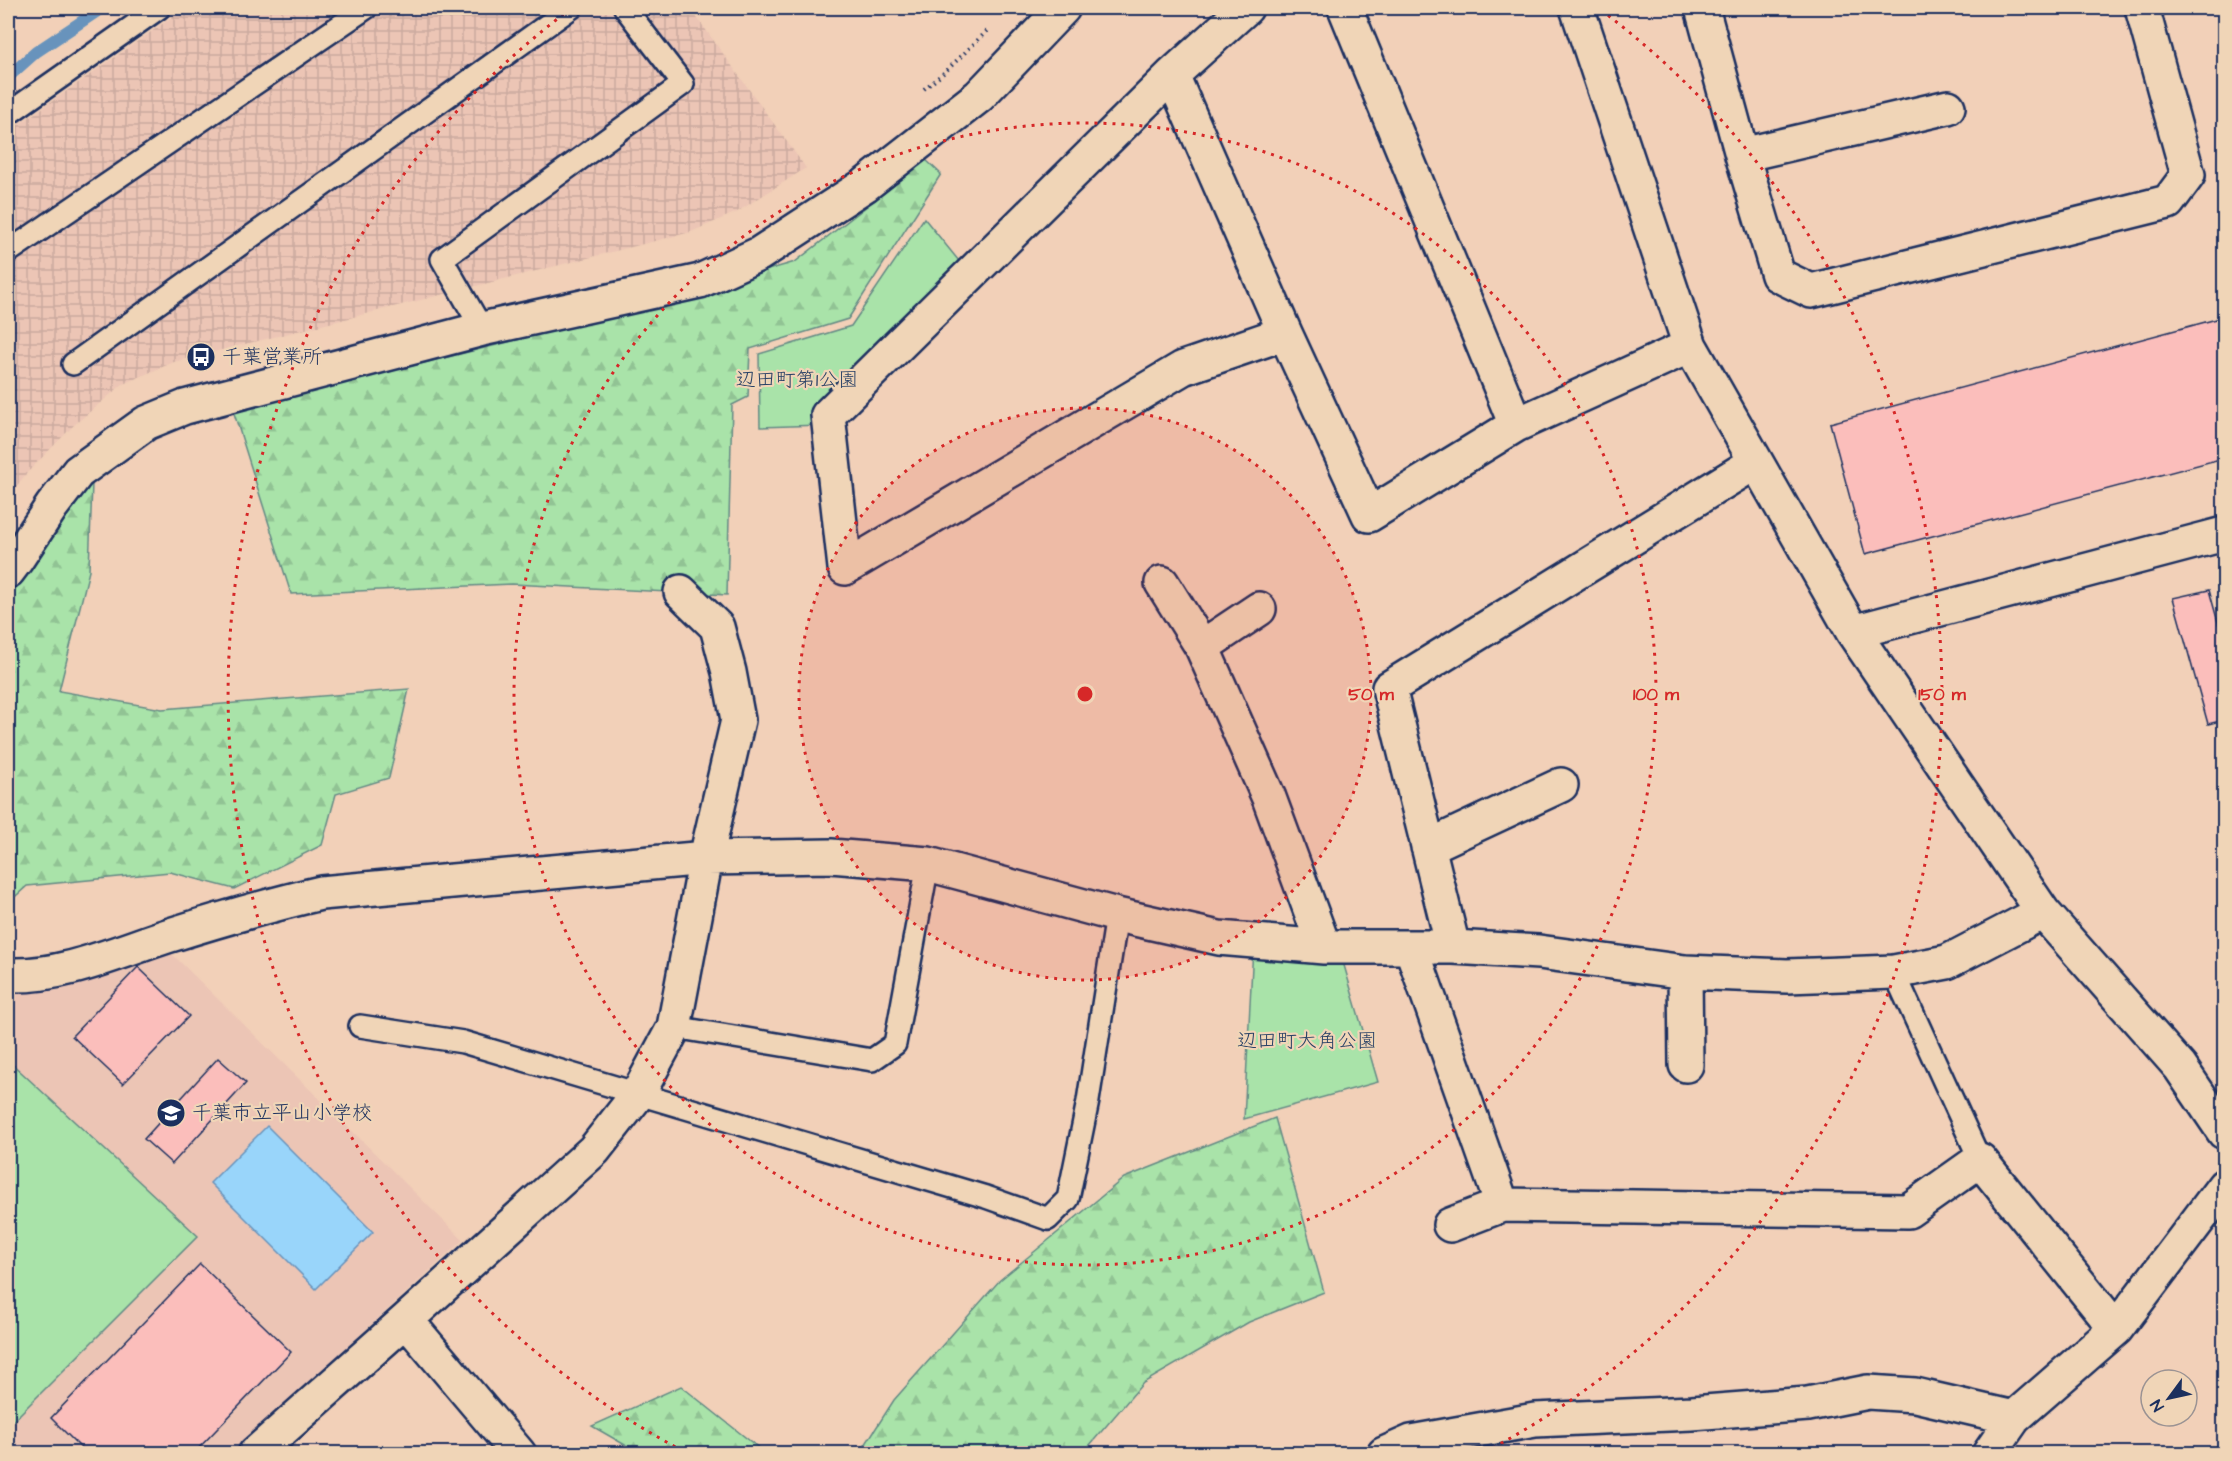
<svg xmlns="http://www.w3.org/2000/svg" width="2232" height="1461" font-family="'Architects Daughter','Klee One',sans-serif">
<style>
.built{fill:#ecc5b5}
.industrial{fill:url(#industrial-grid)}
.forest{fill:url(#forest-firs);stroke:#628984;stroke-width:1.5}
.green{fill:#a9e3a9;stroke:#628984;stroke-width:1.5}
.water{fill:#99d5fa;stroke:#6793bc;stroke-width:1.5}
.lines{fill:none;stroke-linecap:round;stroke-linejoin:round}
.stream{stroke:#6793bc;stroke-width:12}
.building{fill:#fbbebb;stroke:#1b2f5e;stroke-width:1.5}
.lane-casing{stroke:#1b2f5e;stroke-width:26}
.street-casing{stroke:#1b2f5e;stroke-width:38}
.secondary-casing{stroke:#1b2f5e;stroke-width:38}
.path{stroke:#1b2f5e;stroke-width:4;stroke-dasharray:1.5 4.5;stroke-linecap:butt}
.lane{stroke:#f0d5b7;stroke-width:21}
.street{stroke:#f0d5b7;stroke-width:33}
.secondary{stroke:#f0d5b7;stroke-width:33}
.ring{fill:none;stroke:#d62828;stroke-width:3;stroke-dasharray:3 6}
.labels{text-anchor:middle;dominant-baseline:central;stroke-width:4.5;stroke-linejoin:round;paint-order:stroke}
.poi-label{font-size:20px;fill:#1b2f5e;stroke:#f0d5b7;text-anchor:start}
.park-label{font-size:20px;fill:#294166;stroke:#f0d5b7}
.centre{fill:#d62828;stroke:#f0d5b7;stroke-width:3}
.ring-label{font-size:18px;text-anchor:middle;font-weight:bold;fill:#d62828;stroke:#f0d5b7;stroke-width:4.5;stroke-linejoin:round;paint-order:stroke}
</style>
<defs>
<pattern id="industrial-grid" width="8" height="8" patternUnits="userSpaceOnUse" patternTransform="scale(1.5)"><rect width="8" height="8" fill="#ecc5b5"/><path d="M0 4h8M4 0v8" fill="none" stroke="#caaa9e"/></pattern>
<pattern id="forest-firs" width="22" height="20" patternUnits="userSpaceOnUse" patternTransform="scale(1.5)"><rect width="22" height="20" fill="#a9e3a9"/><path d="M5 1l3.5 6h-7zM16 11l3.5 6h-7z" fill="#91c394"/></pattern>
</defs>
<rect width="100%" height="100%" fill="#f2d0b8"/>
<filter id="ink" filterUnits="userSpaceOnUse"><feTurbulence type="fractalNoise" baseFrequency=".0167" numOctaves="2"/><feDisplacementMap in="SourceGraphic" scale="12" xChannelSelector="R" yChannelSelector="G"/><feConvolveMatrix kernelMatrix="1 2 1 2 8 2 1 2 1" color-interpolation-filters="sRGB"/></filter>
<g filter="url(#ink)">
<path class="built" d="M167,949L463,1240L232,1453H8V986Z"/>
<path class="industrial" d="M185,8H690L806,168L737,212L691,232L174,362L123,384L74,425L26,474L8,497V132Z"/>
<path class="forest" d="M926,160L941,174L848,319L750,349L748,397L732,405L727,595L512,584L291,594L233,410L598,320L795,262Z
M92,483L89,571L59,691L162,709L409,689L389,778L336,794L322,845L234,889L170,872L27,886L8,903V547L26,523Z
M1275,1118L1324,1292L1249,1322L1143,1383L1083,1453H860L894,1400L1000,1280L1124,1178Z
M681,1386L765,1453H639L592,1426Z"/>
<path class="green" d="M924,218L963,266L821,425L760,427L759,354L851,326Z
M1253,947L1341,955L1378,1082L1244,1119Z
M8,1060L198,1236L8,1426Z"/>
<path class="water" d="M267,1126L373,1232L316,1289L210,1183Z"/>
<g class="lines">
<path class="stream" d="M8,77L36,52L102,8"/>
</g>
<path class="building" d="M2224,317V458L1865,554L1830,423Z
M2209,590L2224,644V720L2208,724L2173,598Z
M138,967L189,1016L123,1084L72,1036Z
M218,1058L246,1083L172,1164L144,1139Z
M200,1264L291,1352L193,1454H87L51,1418Z"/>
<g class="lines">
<g class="lane-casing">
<path id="lane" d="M8,114L159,8
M8,252L366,8
M482,329L442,259L683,84L625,8
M73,364L571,8
M1894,972L1980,1160
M360,1026L463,1042L986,1197L1048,1219L1068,1199L1088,1101L1117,915
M674,1027L872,1060L895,1044L928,864"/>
</g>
<g class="street-casing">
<path id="street" d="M1246,8L1172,75L828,415L845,568L1183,368L1285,333
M1345,8L1516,425
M1577,8L1690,346L1853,632L2043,912L2180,1067L2224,1132
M1702,8L1742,155L1778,275L1811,291L2168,202L2188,175L2142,8
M1172,75L1285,333L1369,515L1516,425L1690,346
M1742,155L1948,107
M1162,583L1202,647L1269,798L1324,947
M1853,632L2224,534
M1202,647L1259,609
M1428,847L1561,785
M1411,947L1502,1205
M1453,947L1389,688L1756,462
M1685,972L1686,1065
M8,975C63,977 115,953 167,936C218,920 269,905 321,893L706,858L831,856L928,864L1117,915L1219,938L1324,947H1453L1539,952L1685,972L1787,976L1894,972L1947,962L2043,912
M1450,1225L1502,1205L1908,1211L1980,1160L2116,1329
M406,1320L519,1454
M255,1454L406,1320L594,1150L638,1094L674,1027L706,858L738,720L729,672L717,627L681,592
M1384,1454L1411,1442L1535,1420L1692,1413L1808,1404L1868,1392L1915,1395L2014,1418
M1989,1454L2014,1418L2116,1329L2224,1186"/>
</g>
<g class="secondary-casing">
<path id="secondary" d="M8,571L17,559L52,506L78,472L146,423L185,407L482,329L700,281L759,254L865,185L979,96L1063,8"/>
</g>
<path class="path" d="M924,89L946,71L987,31"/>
<use href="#lane" class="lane"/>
<use href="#street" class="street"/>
<use href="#secondary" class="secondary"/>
</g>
</g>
<circle cx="1085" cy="694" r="286" fill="#d62828" fill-opacity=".12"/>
<g class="ring">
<circle cx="1085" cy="694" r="286"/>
<circle cx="1085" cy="694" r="571"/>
<path d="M683 1451A857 857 0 0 1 569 10M1601 10A857 857 0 0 1 1487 1451"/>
</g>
<defs>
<g id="bus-disc" transform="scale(1.5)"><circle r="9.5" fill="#1b2f5e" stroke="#f0d5b7"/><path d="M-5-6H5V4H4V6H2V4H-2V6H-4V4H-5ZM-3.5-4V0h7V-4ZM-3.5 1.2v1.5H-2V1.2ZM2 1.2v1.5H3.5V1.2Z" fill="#fff"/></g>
<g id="school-disc" transform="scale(1.5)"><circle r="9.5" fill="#1b2f5e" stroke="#f0d5b7"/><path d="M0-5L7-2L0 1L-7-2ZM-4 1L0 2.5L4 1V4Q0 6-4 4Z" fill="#fff"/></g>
</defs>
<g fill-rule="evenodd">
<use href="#bus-disc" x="201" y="357"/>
<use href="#school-disc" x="171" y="1113"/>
</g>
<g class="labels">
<g class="poi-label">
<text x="222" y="357">千葉営業所</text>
<text x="192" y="1113">千葉市立平山小学校</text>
</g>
<g class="park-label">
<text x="797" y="380">辺田町第1公園</text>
<text x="1307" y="1041">辺田町大角公園</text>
</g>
</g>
<circle cx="1085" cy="694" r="9" class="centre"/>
<g class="ring-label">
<text x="1371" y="700">50 m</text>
<text x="1656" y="700">100 m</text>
<text x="1942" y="700">150 m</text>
</g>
<rect width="2232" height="1461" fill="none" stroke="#f0d5b7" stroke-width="30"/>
<rect x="15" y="15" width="2202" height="1431" fill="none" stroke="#1b2f5e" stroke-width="2" filter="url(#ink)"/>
<g transform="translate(2169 1398) rotate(237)"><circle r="28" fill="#f0d5b7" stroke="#9b9393" stroke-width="1.5"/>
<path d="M0-4.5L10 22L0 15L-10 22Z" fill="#1b2f5e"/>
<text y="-9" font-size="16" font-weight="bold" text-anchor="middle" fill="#1b2f5e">N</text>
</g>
</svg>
